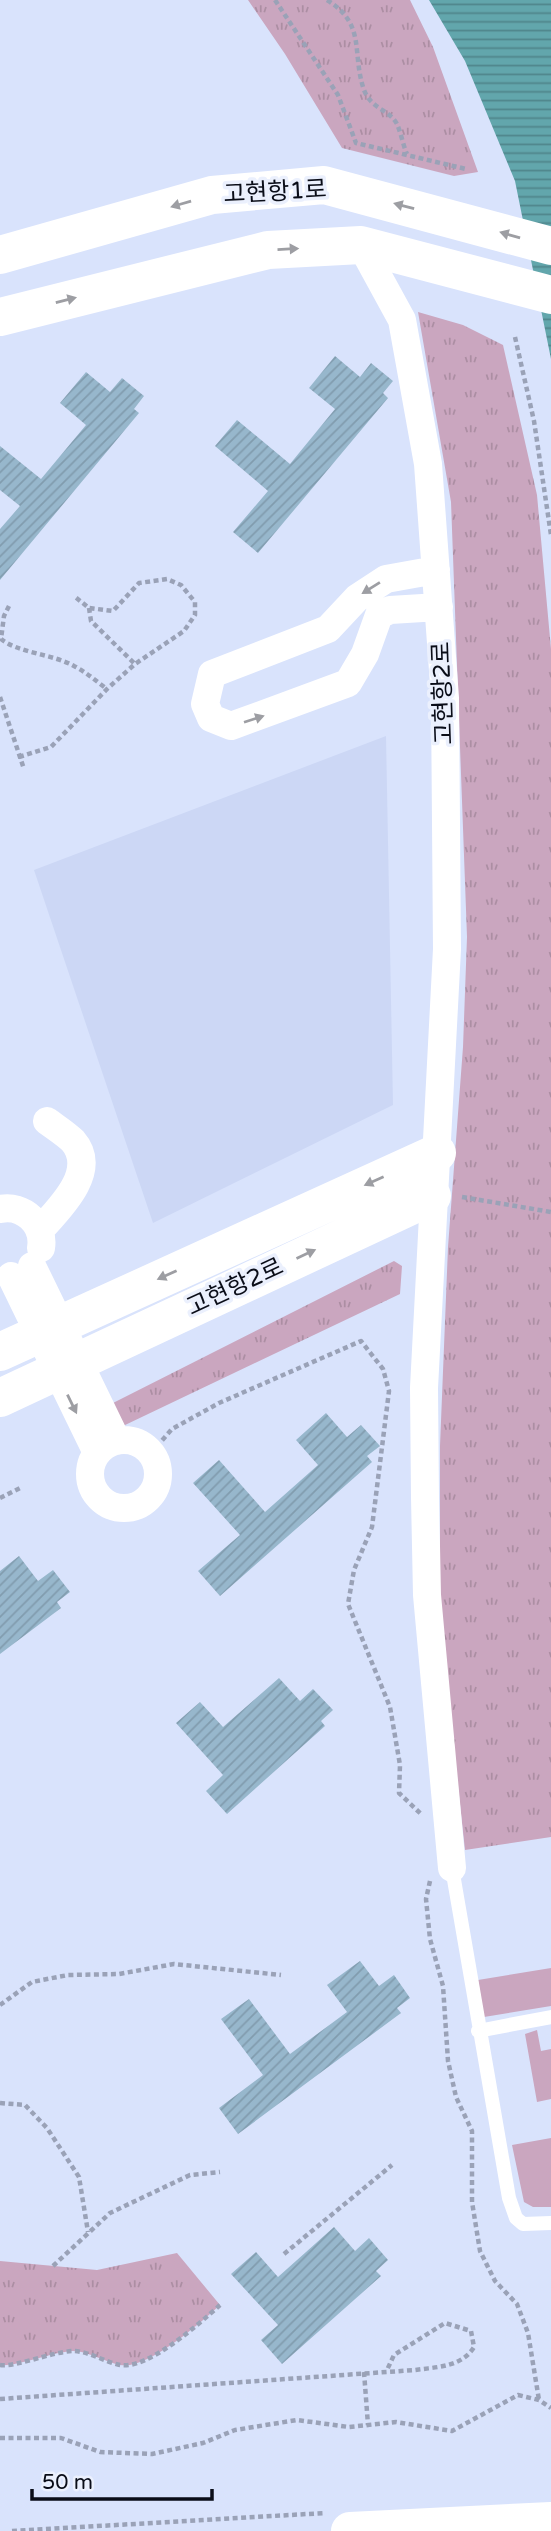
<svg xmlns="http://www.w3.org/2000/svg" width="551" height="2531" font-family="'Varela Round','Noto Sans KR',sans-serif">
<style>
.built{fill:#ccd7f5}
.grass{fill:#caa6bf}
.park{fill:url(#park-tufts)}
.water{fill:url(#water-rules)}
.building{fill:url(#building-hatch)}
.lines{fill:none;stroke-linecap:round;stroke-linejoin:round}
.path{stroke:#9aa2b7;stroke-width:4.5;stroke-dasharray:5 3.5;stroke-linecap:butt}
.lane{stroke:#fff;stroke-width:14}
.street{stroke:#fff;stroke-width:28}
.secondary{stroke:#fff;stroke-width:38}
.oneway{fill:#9d9ea3}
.labels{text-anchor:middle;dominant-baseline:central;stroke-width:7;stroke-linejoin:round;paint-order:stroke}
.street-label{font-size:24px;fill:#0a0d18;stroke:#ebf0fd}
</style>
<defs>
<pattern id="park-tufts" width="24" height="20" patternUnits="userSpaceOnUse" patternTransform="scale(1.75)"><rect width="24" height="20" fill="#caa6bf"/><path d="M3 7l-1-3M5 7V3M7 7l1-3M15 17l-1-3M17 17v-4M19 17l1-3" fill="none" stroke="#ac8ea3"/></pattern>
<pattern id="water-rules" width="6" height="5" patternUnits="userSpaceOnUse" patternTransform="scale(1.75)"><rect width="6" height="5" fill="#62a6ac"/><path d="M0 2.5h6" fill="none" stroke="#4f868b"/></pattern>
<pattern id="building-hatch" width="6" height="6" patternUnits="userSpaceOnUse" patternTransform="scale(1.75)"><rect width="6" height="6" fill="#97b7cc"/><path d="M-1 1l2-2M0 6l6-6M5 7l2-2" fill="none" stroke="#819cae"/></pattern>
</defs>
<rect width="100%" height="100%" fill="#d9e3fc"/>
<path class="built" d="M386,736L393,1105L153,1223L34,870Z"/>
<path class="grass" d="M551,1968V2006L484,2017L478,1980Z
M537,2030L541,2051L551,2049V2099L537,2102L525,2034Z
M551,2138V2207H533L524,2202L512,2145Z"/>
<path class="park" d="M248,0H410L433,47L478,172L454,176L342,148L285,54Z
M418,312L463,325L503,345L537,495L551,649V1837L465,1850L440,1621V1446L448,1247L463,1047L467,937L451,502Z
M394,1261L402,1266L400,1294L123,1426L113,1403Z
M177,2253L220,2305C200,2323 148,2370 120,2365C105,2362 88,2351 73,2351C51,2352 17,2367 0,2365V2261L97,2270Z"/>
<path class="water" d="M429,0H551V359L515,181L465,61Z"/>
<path class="building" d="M335,356L360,377L371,363L393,381L383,393L388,398L258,553L233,532L268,491L215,446L237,420L290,464L335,409L309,388Z
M86,372L110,392L122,378L144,396L134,409L139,413L0,580V529L20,506L0,490V446L41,479L86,425L60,403Z
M326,1413L347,1437L361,1425L380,1446L367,1456L372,1462L220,1596L198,1571L240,1535L193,1483L219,1460L265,1512L318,1465L296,1440Z
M19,1556L38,1581L53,1570L70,1592L57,1602L61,1608L0,1654V1571Z
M279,1678L300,1701L313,1689L333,1710L321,1721L325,1726L227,1814L206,1791L223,1775L176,1723L200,1702L223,1727Z
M360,1961L379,1986L394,1975L410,1998L397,2008L401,2013L238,2134L219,2108L263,2075L221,2019L249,1999L290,2054L347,2012L327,1985Z
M334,2227L355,2251L369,2238L388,2260L376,2271L381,2276L282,2364L261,2340L278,2325L231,2274L256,2252L278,2277Z"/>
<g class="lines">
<path class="path" d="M275,0L338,95L356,143L466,169
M327,0C367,25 351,52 364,90C372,110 389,109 397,124C401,133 403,145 407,154
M515,337L534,421L551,535
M9,606L4,616L1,639C18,653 53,654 74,666C86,672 96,681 107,689
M89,608L91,621L135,664
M0,697L24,769
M19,757L51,747L107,689L135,664L184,631L195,615V602L181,585L167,579L139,583L113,611L89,608L74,596
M462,1197L551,1212
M151,1453L172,1429L219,1403L361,1341L383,1369L389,1391L372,1527L354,1570L348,1604L390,1707L400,1765L399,1793L422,1815
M0,1498L20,1488
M430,1881L426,1899L430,1939L443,1986L448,2061L456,2097L472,2131V2202L480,2251L495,2281L517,2304L528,2333L539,2400
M0,2005L32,1982L68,1975L119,1974L174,1964L281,1975
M0,2103L25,2105L47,2128L79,2177L88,2232
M284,2254L392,2165
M53,2266L110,2213L190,2175L220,2172
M0,2365C17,2367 51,2352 73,2351C88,2351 105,2362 120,2365C148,2370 200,2323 220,2305
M364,2372L368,2425
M0,2399L415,2370C437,2367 462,2367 474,2347L471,2331L445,2323L394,2355L387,2370
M0,2438H61L100,2452L152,2454L203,2443L235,2430L297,2420L349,2427L396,2422L452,2431L518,2395L539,2400L551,2408
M12,2531L325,2513"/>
<path class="lane" d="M452,1868L509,2198L516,2218L523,2224L551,2223
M478,2031L551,2017"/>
<path class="street" d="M361,245L402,320L428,464L445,698L447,949L424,1388L425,1497L427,1595L452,1868
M436,570L386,579L357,598L328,629L212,674L205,704L211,718L231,726L348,683L365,654L379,615L390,610L439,607
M0,1209C23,1204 45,1224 41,1248
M40,1230C59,1209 99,1171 73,1141C66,1134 55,1127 47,1121
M32,1266L117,1441
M11,1276L97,1453
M90 1474a34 34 0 1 1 68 0a34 34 0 1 1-68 0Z"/>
<path class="secondary" d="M0,255L212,195L324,185L551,246
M0,317L268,250L361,245L551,295
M0,1352L437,1153
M0,1398L432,1196
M350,2531L551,2521"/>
</g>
<defs><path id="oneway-solid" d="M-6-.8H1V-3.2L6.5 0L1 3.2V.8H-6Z" transform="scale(1.75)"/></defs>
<g class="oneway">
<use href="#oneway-solid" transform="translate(181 204) rotate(164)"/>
<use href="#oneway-solid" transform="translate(404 206) rotate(-165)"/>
<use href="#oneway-solid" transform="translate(510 235) rotate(-164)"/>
<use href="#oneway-solid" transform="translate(288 249) rotate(-3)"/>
<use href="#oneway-solid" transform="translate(66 300) rotate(-14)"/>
<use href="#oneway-solid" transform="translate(371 588) rotate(148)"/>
<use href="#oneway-solid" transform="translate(254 719) rotate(-18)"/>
<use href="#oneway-solid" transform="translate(374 1181) rotate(156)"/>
<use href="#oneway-solid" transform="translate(306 1254) rotate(-25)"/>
<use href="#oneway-solid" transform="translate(167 1275) rotate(156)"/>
<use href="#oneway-solid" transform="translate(72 1404) rotate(64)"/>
</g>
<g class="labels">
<g class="street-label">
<text transform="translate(275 192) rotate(-3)">고현항1로</text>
<text transform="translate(443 693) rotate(-92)">고현항2로</text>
<text transform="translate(235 1287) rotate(-25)">고현항2로</text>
</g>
</g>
<path d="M32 2489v10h180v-10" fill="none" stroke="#0a0d18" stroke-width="3.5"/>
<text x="42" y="2489" font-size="21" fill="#0a0d18" stroke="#ebf0fd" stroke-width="5" paint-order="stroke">50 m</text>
</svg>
